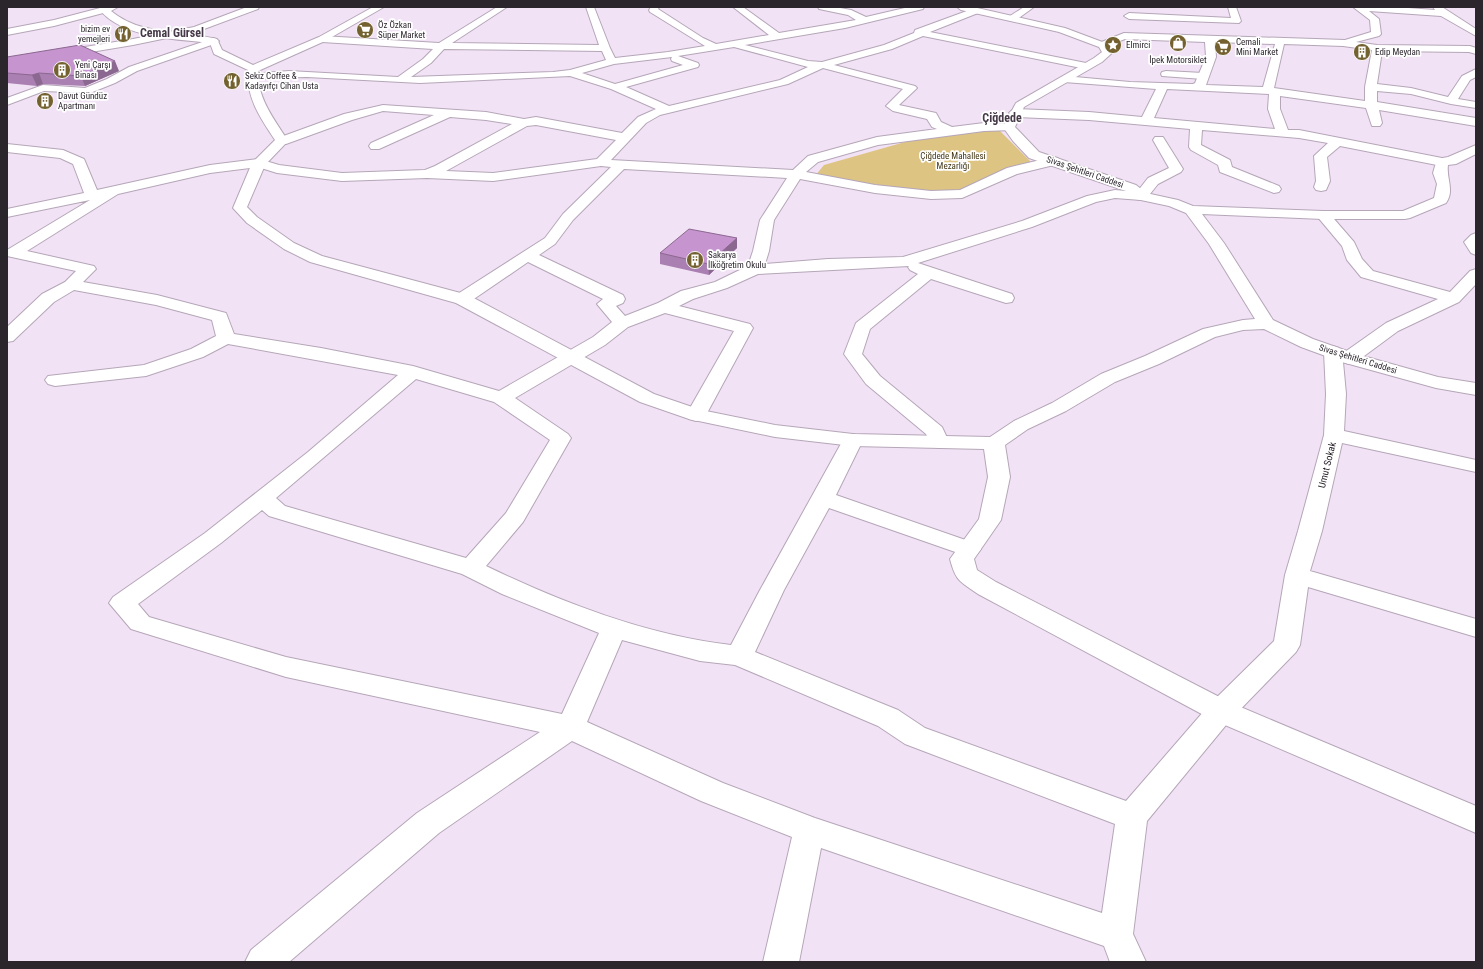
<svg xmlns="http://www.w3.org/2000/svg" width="1483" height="969" font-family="'Roboto Condensed',sans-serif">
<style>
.green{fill:#ddc483}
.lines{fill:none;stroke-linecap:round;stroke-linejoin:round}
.street-casing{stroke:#b5a6b8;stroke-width:2}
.secondary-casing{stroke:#b5a6b8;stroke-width:2}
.street{fill:#fff;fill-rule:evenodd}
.secondary{fill:#fff;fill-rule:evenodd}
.wall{fill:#aa7fb1}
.shaded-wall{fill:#8b6890}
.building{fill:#c694ce;stroke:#8b6890}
.labels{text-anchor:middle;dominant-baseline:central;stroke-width:3.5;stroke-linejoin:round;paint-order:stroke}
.far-poi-label{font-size:9px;fill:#2b252c;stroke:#fff;text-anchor:start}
.far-park-label{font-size:9px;fill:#403413;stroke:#fff}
.far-street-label{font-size:9px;fill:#2b252c;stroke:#fff}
.street-label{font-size:10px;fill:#2b252c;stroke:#fff}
.far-district-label{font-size:12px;font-weight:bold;fill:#463948;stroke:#fff}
</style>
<rect width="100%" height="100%" fill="#f2e2f5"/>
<path class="green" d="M996,127L1037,168L1009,173L958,191L942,192L907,189L815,176L824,165L912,140Z"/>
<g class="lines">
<g class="street-casing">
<path id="street" d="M104,7L107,8L108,10L107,12L54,26L7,35V29L54,20Z
M247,7H259L258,9L196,32L133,45L7,66V60L133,39L194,27Z
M497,7H507L452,43L599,45L586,7H594L610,48L615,58L668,52L705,46L650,12L649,10L651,7H659L658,9L703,38L716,44L769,35L733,7H743L779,33L856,20L848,15L819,9L818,7H835L851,10L866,17L909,7H924L923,9L845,28L745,45L808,61L822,62L884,45L914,33L915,30L975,8L978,9L979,11L978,13L930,32L1086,63L1091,66L1086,69L923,36L892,49L834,65L915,86L917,88L915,90L899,105L936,113L941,122L952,127L984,123L1013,124L1015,127L1013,130L984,131L878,145L818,162L806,172L875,185L931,191L960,190L1007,168L1053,157L1058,158L1060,161L1058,164L1017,174L962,198L931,199L875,193L800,179L774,220L769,251L765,264L828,259L903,257L1022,221L1087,196L1115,190L1137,192L1148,178L1169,168L1153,140L1155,137H1163L1183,169L1181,172L1158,184L1146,199L1141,200L1115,198L1096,202L1032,227L918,263L1012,294L1014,298L1012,302L1006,303L931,279L870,329L862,354L880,376L942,427L949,442L946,446L939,448L932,446L926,434L866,384L844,354L856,323L918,274L910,270L908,267L909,266L758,274L727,288L693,299L679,306L750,324L753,328L706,415L703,419L696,421L689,419L686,415L734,331L665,313L628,327L605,345L515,398L568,434L571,438L523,522L486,566C563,603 646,635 731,645L760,590L843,440L846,436L853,434L860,436L863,440L836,495L977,544L981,549L977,554L969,557L961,554L829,508L784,590L755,652L898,710L925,728L1126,801L1211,703L1274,641L1285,575L1298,531L1324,435L1326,394L1324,352L1327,348L1333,346L1339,348L1342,354L1386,323L1438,299L1361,277L1347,260L1342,246L1316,215L1318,212L1323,211L1328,212L1354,242L1362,259L1373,271L1450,292L1470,271L1476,269V284L1459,302L1398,331L1356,362L1349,364L1343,362L1346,394L1344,431L1476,460V472L1342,443L1322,531L1310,571L1476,619V637L1308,587L1300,645L1296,652L1231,719L1147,821L1133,934L1146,962H1110L1104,946L821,848L799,962H763L792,837L701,801L572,741L439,833L289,962H245L251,950L417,813L540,732L286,677L131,629L109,603L113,597L205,533L308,452L398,375L228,344L203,357L146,376L55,386L48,384L45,380L48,376L144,365L191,349L216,336L212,320L156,305L74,290L54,302L13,341L7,342V327L42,294L65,282L76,271L7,256V250L90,200L7,217V209L84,193L73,164L60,158L7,152V144L63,150L84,159L97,190L210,165L259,159L279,165L342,173L425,170L435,166L512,124L486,120L450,117L379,149H371L369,146L371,143L434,115L383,111L352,120L286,144H278L276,141L278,138L344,114L383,105L486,112L524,119L536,117L622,133L638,117L656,109L611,89L570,76L420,83L307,77L270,78L252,80L247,77L252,74L289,71L398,77L423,59L433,49L322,42L317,39L322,36L439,43ZM734,47L808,67L780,80L669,106L626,87L698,67L699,65L698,63L678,56ZM444,49L602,51L606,60L570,70L553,72L411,77L431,63ZM672,57L671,59L672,61L683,65L615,84L582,73L614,64ZM823,68L903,89L886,106L893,111L927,119L932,127L937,129L877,137L808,156L793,170L611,160L646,123L660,115L788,84ZM536,125L616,140L597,159L493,173L446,171L527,126ZM601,166L611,167L563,214L545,238L456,295L454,299L456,303L462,304L468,303L528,262L603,299L597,304L612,322L593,337L499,391L413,366L321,348L234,334L226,313L157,295L83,282L96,269L94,266L27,251L118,194L210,173L258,167L277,173L342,181L427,178L493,181ZM624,169L787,178L760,220L753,251L748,266L715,282L681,291L658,303L625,316L616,306L623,303L625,299L623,295L539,255L555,244L573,220ZM416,379L494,402L550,440L506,513L466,558L285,506L276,498ZM262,510L269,516L462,574L502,594L599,633L562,714L286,657L149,617L138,604L221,543ZM622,640L700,661L735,665L878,726L905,744L1115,824L1102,913L815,818L723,783L587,722Z
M1024,7H1034L1016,20H1010L1008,18L1010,16Z
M1228,7H1236L1241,21L1239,23L1129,19L1124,16L1129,13L1231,18Z
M1353,7H1395L1435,10L1433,7H1442L1476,29V36L1441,16L1369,11L1379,19L1381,34L1379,36L1356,42L1377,45L1470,46L1476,48V54L1469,52L1382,51L1377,84L1411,88L1448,97L1462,76L1476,69V77L1470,80L1458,99L1476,102V108L1451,104L1411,94L1377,91V102L1476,118V126L1379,110L1382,123L1380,126H1372L1366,108L1280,96V109L1288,130H1299L1442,158L1447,159L1449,162L1447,165L1442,166L1340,146L1327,157L1330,181L1326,190L1321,191L1316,190L1314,187L1316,181L1314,156L1328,143L1299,138L1202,130L1201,145L1230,160L1232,167L1279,186L1281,189L1279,192L1274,193L1220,172L1218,165L1191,150L1189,147L1190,129L1089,120L1015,117L1011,115L1009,113L1011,111L1015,109L1089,112L1142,117L1156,89L1064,82L1059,79L1064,76L1130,82L1193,84L1195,83L1206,57L1205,42L1125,39L1102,48L1097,45L1099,43L1124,33L1345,40L1371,32L1370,20ZM1215,42L1275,44L1263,87L1206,85L1216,57ZM1284,44L1343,46L1372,50L1365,87V101L1274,88ZM1167,89L1269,94L1268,109L1275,129L1154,118Z
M214,38L219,41L217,43L137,71L115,83L90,93L44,91L7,105V98L43,85L85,88L107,79L129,67Z
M1476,233V255L1471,253L1464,242L1471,235Z"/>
</g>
<g class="secondary-casing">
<path id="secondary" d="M105,7H118L111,11C141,36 181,30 217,39L222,50L253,65L319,37L373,7H384L325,41L258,71C257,98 274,119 288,141L265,165L247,207L257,217L294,243L322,256L468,295L654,394L701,410L775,425L853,434L990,437L1014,421L1052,403L1101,374L1145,356L1203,329L1243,320L1255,319L1209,244L1186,213L1169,206L1136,199L1126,191L1029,158L1013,141L1003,127L1016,103L1094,58L1102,52L1099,47L1059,32L961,10L957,7H973L1065,28L1105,43L1113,52L1102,62L1024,107L1015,127L1039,152L1136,185L1146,193L1178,200L1193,206L1323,211H1403L1434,198L1437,184L1433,173L1437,159L1448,157L1476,145V154L1456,164L1448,165C1446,179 1455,190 1446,203L1410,218L1405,219H1323L1202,214L1224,243L1273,320L1313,339L1356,354L1438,377L1476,383V395L1436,388L1342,362L1301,347L1264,329L1243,330L1215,337L1159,364L1115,382L1066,411L1028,429L1005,445L1010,477L1001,520L974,559L977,570L996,582L1231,703L1476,806V833L1211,719L978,594C960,581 956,582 950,559L979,519L988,477L984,449L853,446L775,437L689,419L640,402L456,303L310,262L284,249L247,223L233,208L252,163L275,140C261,119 246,98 248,70L214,54L210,43C177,39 122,38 100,10Z
M1166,71L1203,73L1208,76L1203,79L1162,76L1161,74L1162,72Z"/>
</g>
<use href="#street" class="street"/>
<use href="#secondary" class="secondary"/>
</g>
<path class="wall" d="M7,57L119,71L85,86L43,84L37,86L7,83Z
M737,238V248L709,275L660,264V253Z"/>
<path class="shaded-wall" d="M115,61L119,71L85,86L81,76Z
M39,73L43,84L37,86L32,75Z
M737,238V248L709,275L708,264Z"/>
<path class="building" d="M80,45L115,61L81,76L39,73L32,75L7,73V57Z
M689,229L737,238L708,264L660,253Z"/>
<defs>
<g id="supermarket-disc" transform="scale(0.9)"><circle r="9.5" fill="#73612f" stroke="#fff"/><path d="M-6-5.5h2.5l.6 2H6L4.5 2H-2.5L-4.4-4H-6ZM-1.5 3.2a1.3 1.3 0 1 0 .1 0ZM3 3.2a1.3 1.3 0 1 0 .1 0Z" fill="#fff"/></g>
<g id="restaurant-disc" transform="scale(0.9)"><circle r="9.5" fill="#73612f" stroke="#fff"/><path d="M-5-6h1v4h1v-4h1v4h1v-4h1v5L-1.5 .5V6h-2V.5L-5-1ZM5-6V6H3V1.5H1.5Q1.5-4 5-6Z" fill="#fff"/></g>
<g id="shop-disc" transform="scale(0.9)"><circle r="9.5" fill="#73612f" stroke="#fff"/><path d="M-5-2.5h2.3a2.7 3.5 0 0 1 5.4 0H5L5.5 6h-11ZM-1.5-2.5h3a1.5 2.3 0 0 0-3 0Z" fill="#fff"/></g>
<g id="sight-disc" transform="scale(0.9)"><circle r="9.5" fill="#73612f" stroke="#fff"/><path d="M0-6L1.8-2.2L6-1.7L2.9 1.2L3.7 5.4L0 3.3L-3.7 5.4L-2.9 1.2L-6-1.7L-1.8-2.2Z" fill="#fff"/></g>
<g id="building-disc" transform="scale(0.9)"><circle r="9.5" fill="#73612f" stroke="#fff"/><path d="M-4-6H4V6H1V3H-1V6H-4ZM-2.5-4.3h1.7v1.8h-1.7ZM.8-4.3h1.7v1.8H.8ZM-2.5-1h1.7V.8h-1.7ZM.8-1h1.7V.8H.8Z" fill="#fff"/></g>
</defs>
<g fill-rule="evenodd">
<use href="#supermarket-disc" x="365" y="30"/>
<use href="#restaurant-disc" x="123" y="34"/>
<use href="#shop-disc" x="1178" y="43"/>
<use href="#sight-disc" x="1113" y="45"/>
<use href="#supermarket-disc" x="1223" y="47"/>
<use href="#building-disc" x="1362" y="52"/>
<use href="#building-disc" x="62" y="70"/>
<use href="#restaurant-disc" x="232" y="81"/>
<use href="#building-disc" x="45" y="101"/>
<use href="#building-disc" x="695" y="260"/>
</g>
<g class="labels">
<g class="far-poi-label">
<text x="378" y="25">Öz Özkan<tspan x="378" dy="10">Süper Market</tspan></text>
<text x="110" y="29" text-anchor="end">bizim ev<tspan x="110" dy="10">yemejleri</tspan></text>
<text x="1236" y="42">Cemali<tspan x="1236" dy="10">Mini Market</tspan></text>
<text x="1126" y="45">Elmirci</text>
<text x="1375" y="52">Edip Meydan</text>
<text x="1178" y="60" text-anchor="middle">İpek Motorsiklet</text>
<text x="75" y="65">Yeni Çarşı<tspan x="75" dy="10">Binası</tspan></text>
<text x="245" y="76">Sekiz Coffee &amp;<tspan x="245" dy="10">Kadayıfçı Cihan Usta</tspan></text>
<text x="58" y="96">Davut Gündüz<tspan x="58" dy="10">Apartmanı</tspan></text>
<text x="708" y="255">Sakarya<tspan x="708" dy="10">İlköğretim Okulu</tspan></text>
</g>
<g class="far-park-label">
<text x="953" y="156">Çiğdede Mahallesi<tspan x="953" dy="10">Mezarlığı</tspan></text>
</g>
<g class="far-street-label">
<text transform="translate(1085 172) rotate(19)">Sivas Şehitleri Caddesi</text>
<text transform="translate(1358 359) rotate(17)">Sivas Şehitleri Caddesi</text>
</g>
<g class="street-label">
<text transform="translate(1327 465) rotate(-76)">Umut Sokak</text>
</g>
<g class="far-district-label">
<text x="172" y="33">Cemal Gürsel</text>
<text x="1002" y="118">Çiğdede</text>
</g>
</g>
<rect width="1483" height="969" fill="none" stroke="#2b252c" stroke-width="16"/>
</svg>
